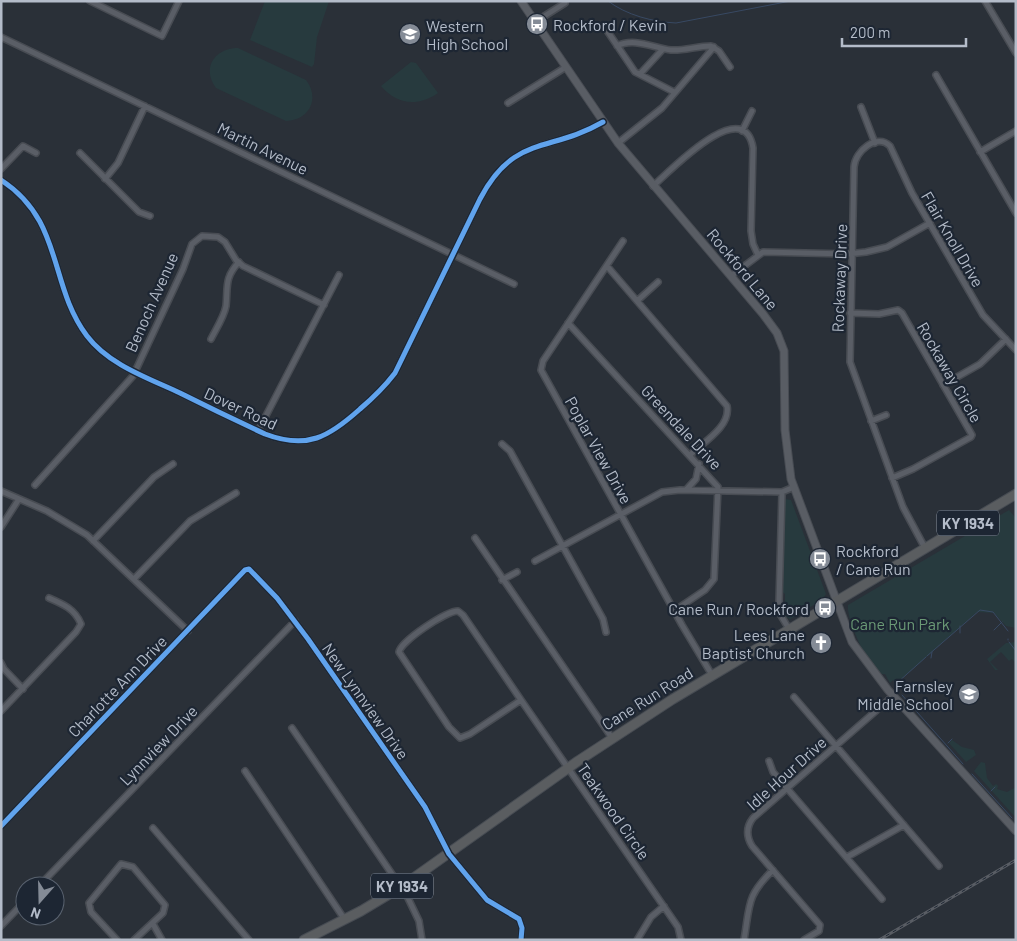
<svg xmlns="http://www.w3.org/2000/svg" width="1017" height="941" font-family="Barlow,sans-serif">
<style>
.green{fill:#273a3e}
.lines{fill:none;stroke-linecap:round;stroke-linejoin:round}
.stream{stroke:#384963;stroke-width:1}
.street-casing{stroke:#484c53;stroke-width:8}
.secondary-casing{stroke:#484c53;stroke-width:9}
.highway-casing{stroke:#474c53;stroke-width:11}
.street{stroke:#5a5e66;stroke-width:5}
.secondary{stroke:#595d64;stroke-width:7}
.highway{stroke:#5a5d60;stroke-width:9}
.rail-casing{stroke:#595d64;stroke-width:3}
.rail{stroke:#1d2633;stroke-width:1;stroke-dasharray:4;stroke-linecap:butt}
.cycleway-casing{stroke:#1d2633;stroke-width:8}
.cycleway{stroke:#60a3ed;stroke-width:5}
.labels{text-anchor:middle;dominant-baseline:central;stroke-width:4.5;stroke-linejoin:round;paint-order:stroke}
.shield{fill:#1d2633;stroke:#878f9c;stroke-width:1}
.shield-label{font-size:15px;font-weight:bold;fill:#b4bcc9}
.poi-label{font-size:16px;fill:#b4bcc9;stroke:#1d2633;text-anchor:start}
.street-label{font-size:16px;fill:#b4bcc9;stroke:#1d2633}
.park-label{font-size:16px;fill:#6b9a76;stroke:#1d2633}
</style>
<rect width="100%" height="100%" fill="#2a3038"/>
<path class="green" d="M265,1H329L317,37L314,64L312,67L250,40Z
M238,48L306,80C320,98 310,120 286,121L216,88C201,68 215,48 238,48Z
M411,62L416,63L438,93C418,107 397,105 381,86Z
M785,499L791,500L826,594L822,600L790,619L785,616V594L783,592Z
M1009,510L1016,518V628L1006,626L994,613L977,612L897,683L893,680L890,683L885,674H882C878,670 874,667 871,663C863,655 846,616 848,605Z
M1016,642V663L1012,659L1009,661L1001,652L990,662L998,670H995L987,659L1006,643Z
M952,740L962,747L974,750L976,755L966,762L949,743Z
M981,762L985,763L987,778L993,786L996,784L998,786L997,789L1007,792L1016,787V818L974,771Z"/>
<g class="lines">
<path class="stream" d="M608,1C626,15 653,22 676,23L791,1
M994,630L1002,622
M960,633V626
M1008,639V640
M1009,642L1016,651
M927,656L980,610L993,612L1008,631
M931,658L932,652
M897,683L926,657
M902,695L963,764
M918,709L919,708
M948,743L952,739
M972,774L1012,818
M991,791L995,787"/>
<g class="street-casing">
<path id="street" d="M90,1L162,36L179,1
M985,1L1016,53
M535,22L565,3
M608,32L635,72L674,92
M1,37L514,284
M617,46C634,37 654,48 671,50C684,51 697,46 711,46L719,51L730,67
M640,74L663,49
M936,75L1016,213
M508,103L566,67
M861,107L875,143
M742,131L752,111
M618,143L662,108L714,47
M980,152L1016,131
M80,153L139,212L150,216
M1,169L23,146L36,153
M105,179L118,163L145,106
M1,180C64,221 48,284 87,336C109,365 148,378 180,393C208,407 237,421 265,434C307,450 329,437 360,409C373,398 385,386 395,373L480,199C514,134 549,153 603,122
M653,186C669,172 744,93 753,148L751,231L753,244L758,255
M623,241L543,361L541,370L682,625L712,675
M607,266L727,406C731,426 704,442 691,454
M731,276L763,252L848,254L866,252L887,247L930,223
M637,301L658,282
M850,313L879,314L898,310L902,313L972,435L971,437L913,469L892,478
M568,323L718,487L714,579L705,590L674,611
M211,339C216,329 224,317 226,306C228,287 224,278 239,262
M943,385L980,364L1006,339
M871,421L886,415
M258,431L339,275
M502,444L510,451L603,619L606,632
M35,485L133,376L183,269L192,244L202,236L218,237L225,242L236,260L243,266L324,305
M686,490L696,479L699,464
M1,491L47,511L87,535L188,631
M782,492L779,604L780,614L789,629
M1,527L19,499
M475,538L612,738
M93,541L154,477L173,464
M925,548L903,507L850,362L854,167C855,151 877,133 890,146L912,193L983,315L1016,350
M535,561L662,492L680,490L782,492L794,487
M134,579L190,521L236,493
M502,580L517,572
M458,611L463,615L521,700L470,734L460,738L449,727L399,652C401,641 446,611 458,611Z
M1,663L4,669L23,689
M794,697L939,866
M521,700L678,927L681,940
M1,711L76,632L81,624C75,609 63,604 49,598
M292,728L407,896L419,921L422,940
M769,761L773,772L882,899
M245,771L345,920
M1,826L245,570L249,569L277,598L308,639L425,807L449,854L487,900L519,919L522,928L521,940
M153,828L249,940
M847,857L904,825
M39,886L295,621
M153,924L162,940
M1,926L25,901
M117,940L91,912L89,903L121,864L133,867L165,905L163,913L134,940
M637,940L651,917L664,906
M744,940C750,905 746,896 773,870
M804,940L819,931L820,925L752,846C746,836 746,827 753,818L893,696"/>
</g>
<g class="secondary-casing">
<path id="secondary" d="M521,1L618,143L763,314L777,333L784,351L785,430L791,479L852,642L888,690L1016,831"/>
</g>
<g class="highway-casing">
<path id="highway" d="M304,940L361,911L401,887L578,761L673,699L1016,494"/>
</g>
<use href="#street" class="street"/>
<use href="#secondary" class="secondary"/>
<use href="#highway" class="highway"/>
<g class="rail-casing">
<path id="rail" d="M879,940L1016,860"/>
</g>
<use href="#rail" class="rail"/>
<g class="cycleway-casing">
<path id="cycleway" d="M1,180C64,221 48,284 87,336C109,365 148,378 180,393C208,407 237,421 265,434C307,450 329,437 360,409C373,398 385,386 395,373L480,199C514,134 549,153 603,122
M1,826L245,570L249,569L277,598L308,639L425,807L449,854L487,900L519,919L522,928L521,940"/>
</g>
<use href="#cycleway" class="cycleway"/>
</g>
<defs>
<g id="bus-disc" transform="scale(1.125)"><circle r="9.5" fill="#848b96" stroke="#1d2633"/><path d="M-5-6H5V4H4V6H2V4H-2V6H-4V4H-5ZM-3.5-4V0h7V-4ZM-3.5 1.2v1.5H-2V1.2ZM2 1.2v1.5H3.5V1.2Z" fill="#fff"/></g>
<g id="school-disc" transform="scale(1.125)"><circle r="9.5" fill="#848b96" stroke="#1d2633"/><path d="M0-5L7-2L0 1L-7-2ZM-4 1L0 2.5L4 1V4Q0 6-4 4Z" fill="#fff"/></g>
<g id="church-disc" transform="scale(1.125)"><circle r="9.5" fill="#848b96" stroke="#1d2633"/><path d="M-1.2-6h2.4v3.5h3.3v2.4h-3.3V6h-2.4V-.1h-3.3v-2.4h3.3Z" fill="#fff"/></g>
</defs>
<g fill-rule="evenodd">
<use href="#bus-disc" x="537" y="24"/>
<use href="#school-disc" x="410" y="34"/>
<use href="#bus-disc" x="820" y="559"/>
<use href="#bus-disc" x="825" y="608"/>
<use href="#church-disc" x="821" y="643"/>
<use href="#school-disc" x="969" y="694"/>
</g>
<g class="labels">
<g class="shield">
<rect x="937" y="510.5" width="62" height="25" rx="4"/>
<rect x="371" y="873.5" width="62" height="25" rx="4"/>
</g>
<g class="shield-label">
<text x="968" y="523">KY 1934</text>
<text x="402" y="886">KY 1934</text>
</g>
<g class="poi-label">
<text x="553" y="24">Rockford / Kevin</text>
<text x="426" y="25">Western<tspan x="426" dy="18">High School</tspan></text>
<text x="836" y="550">Rockford<tspan x="836" dy="18">/ Cane Run</tspan></text>
<text x="809" y="608" text-anchor="end">Cane Run / Rockford</text>
<text x="805" y="634" text-anchor="end">Lees Lane<tspan x="805" dy="18">Baptist Church</tspan></text>
<text x="953" y="685" text-anchor="end">Farnsley<tspan x="953" dy="18">Middle School</tspan></text>
</g>
<g class="street-label">
<text transform="translate(263 148) rotate(26)">Martin Avenue</text>
<text transform="translate(953 239) rotate(60)">Flair Knoll Drive</text>
<text transform="translate(743 269) rotate(50)">Rockford Lane</text>
<text transform="translate(839 278) rotate(-88)">Rockaway Drive</text>
<text transform="translate(151 302) rotate(-66)">Benoch Avenue</text>
<text transform="translate(950 372) rotate(60)">Rockaway Circle</text>
<text transform="translate(241 408) rotate(25)">Dover Road</text>
<text transform="translate(682 427) rotate(47)">Greendale Drive</text>
<text transform="translate(599 450) rotate(61)">Poplar View Drive</text>
<text transform="translate(117 686) rotate(-46)">Charlotte Ann Drive</text>
<text transform="translate(647 698) rotate(-32)">Cane Run Road</text>
<text transform="translate(366 701) rotate(55)">New Lynnview Drive</text>
<text transform="translate(158 745) rotate(-46)">Lynnview Drive</text>
<text transform="translate(786 773) rotate(-42)">Idle Hour Drive</text>
<text transform="translate(614 811) rotate(55)">Teakwood Circle</text>
</g>
<g class="park-label">
<text x="900" y="623">Cane Run Park</text>
</g>
</g>
<rect width="1017" height="941" fill="none" stroke="#b4bcc9" stroke-width="5"/>
<g transform="translate(40 901) rotate(200)"><circle r="24" fill="#1d2633" stroke="#59626f"/>
<path d="M0-4L9 19L0 12L-9 19Z" fill="#848b96"/>
<text y="-8" font-size="14" font-weight="bold" text-anchor="middle" fill="#b4bcc9">N</text>
</g>
<path d="M842 38v8h124v-8" fill="none" stroke="#b4bcc9" stroke-width="2.5"/>
<text x="850" y="38" font-size="15" fill="#b4bcc9" stroke="#1d2633" stroke-width="4" paint-order="stroke">200 m</text>
</svg>
